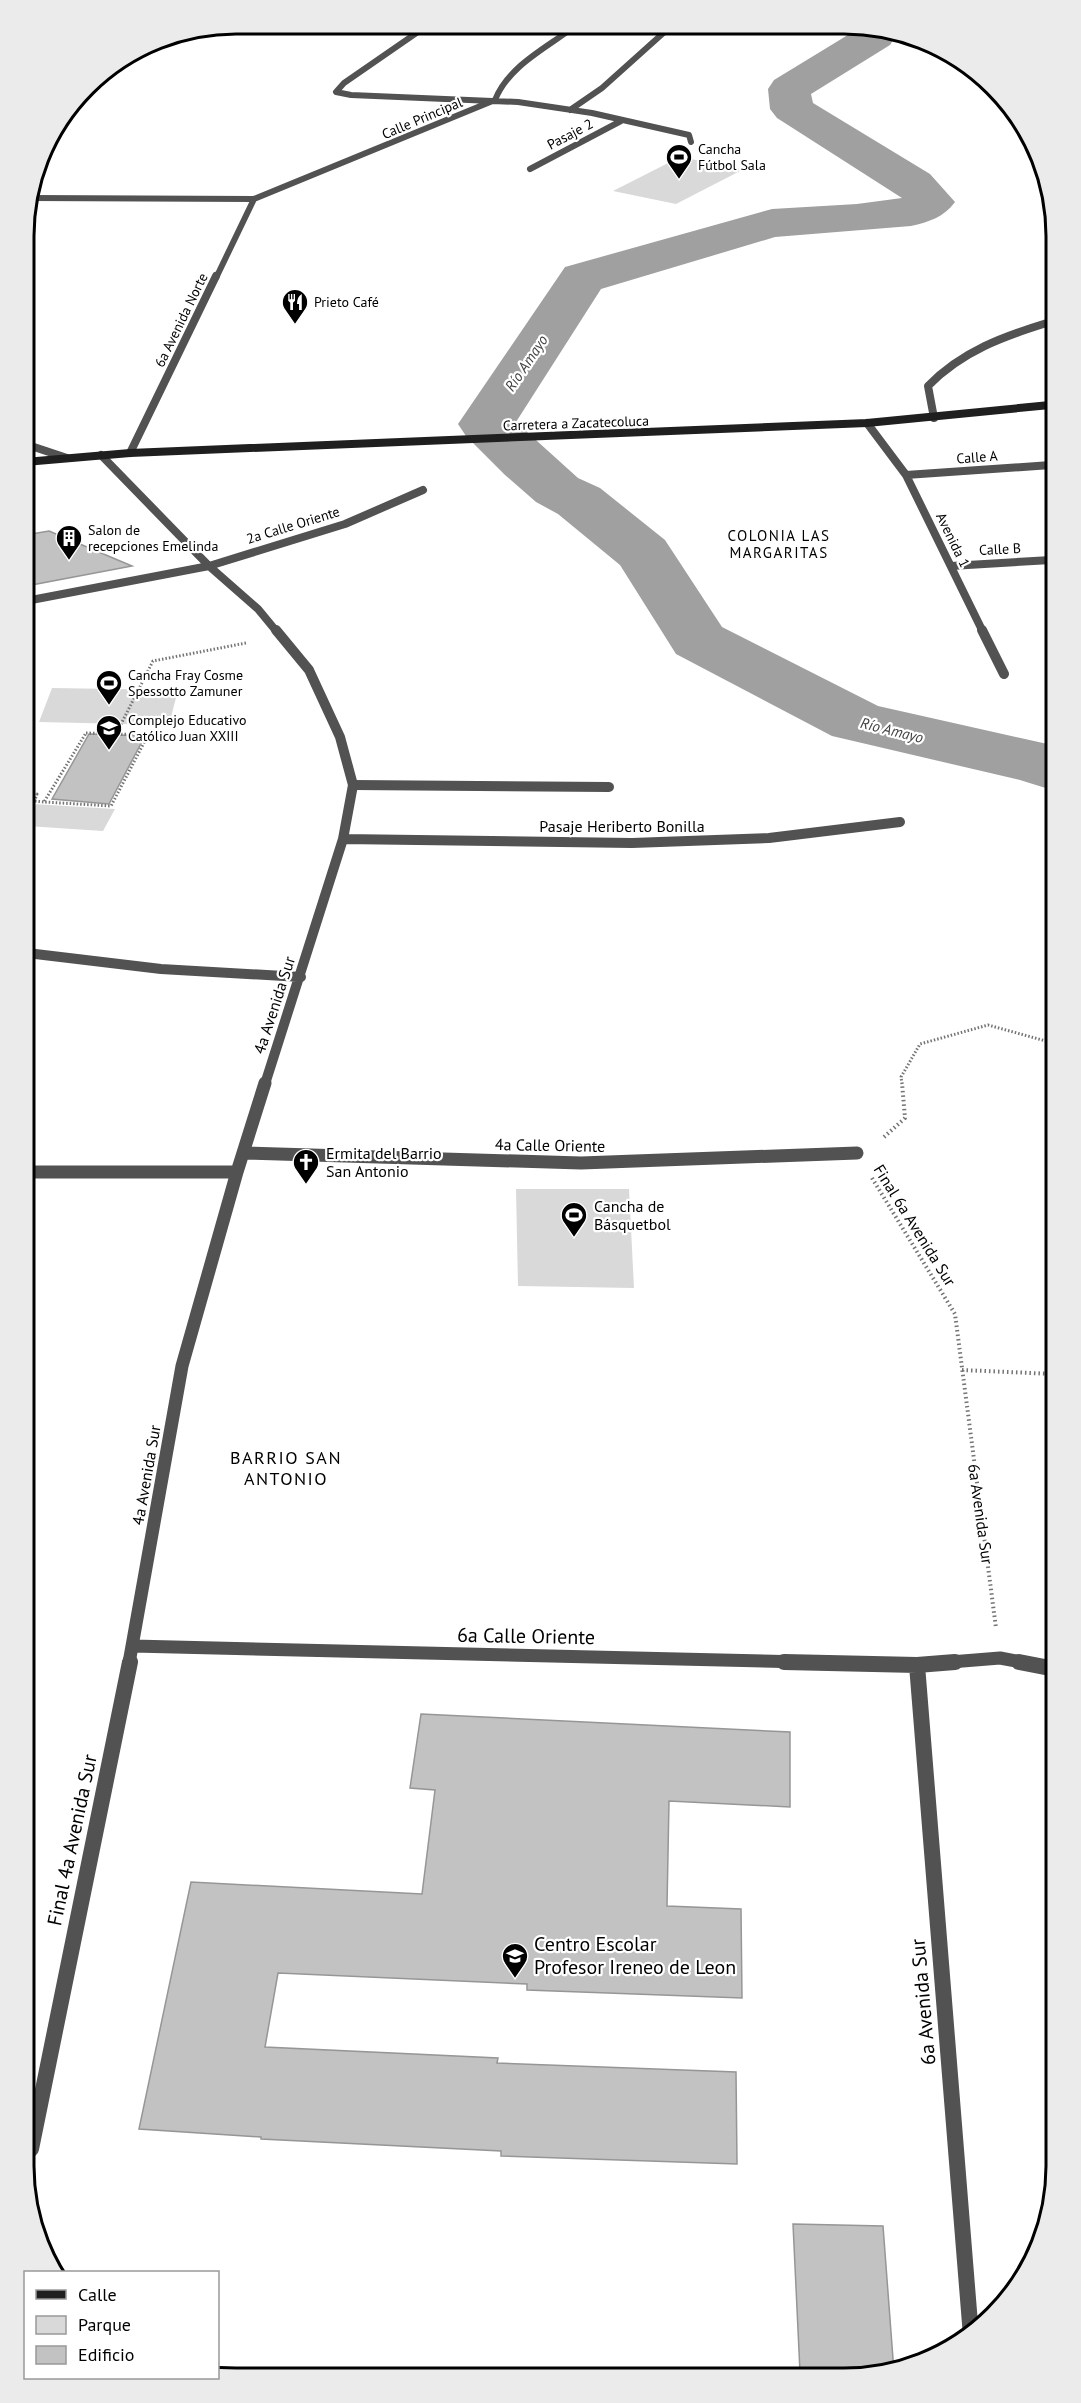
<svg xmlns="http://www.w3.org/2000/svg" width="1081" height="2403" font-family="'PT Sans',sans-serif">
<style>
.green{fill:#d9d9d9}
.lines{fill:none;stroke-linecap:round;stroke-linejoin:round}
.river{fill:#a0a0a0;fill-rule:evenodd}
.building{fill:#c2c2c2;stroke:#969696;stroke-width:1.5}
.path-far1{stroke:#747474;stroke-width:3;stroke-dasharray:1.5 2;stroke-linecap:butt}
.path{stroke:#747474;stroke-width:4;stroke-dasharray:1.5 3;stroke-linecap:butt}
.lane{stroke:#525252;stroke-width:10}
.street-far4{stroke:#525252;stroke-width:6}
.street-far3{stroke:#525252;stroke-width:8}
.street-far2{stroke:#525252;stroke-width:10}
.street-far1{stroke:#525252;stroke-width:13}
.street{stroke:#525252;stroke-width:16}
.secondary{stroke:#1f1f1f;stroke-width:8}
.labels{text-anchor:middle;dominant-baseline:central;stroke-width:4.5;stroke-linejoin:round;paint-order:stroke}
.far-street-label{font-size:14px;fill:#000;stroke:#fff}
.far-poi-label{font-size:14px;fill:#000;stroke:#fff;text-anchor:start}
.far-water-label{font-size:15px;font-style:italic;fill:#414141;stroke:#fff}
.far-neighbourhood-label{font-size:15px;letter-spacing:1.5px;fill:#000;stroke:#fff}
.street-label{font-size:16px;fill:#000;stroke:#fff}
.poi-label{font-size:16px;fill:#000;stroke:#fff;text-anchor:start}
.neighbourhood-label{font-size:18px;letter-spacing:1.5px;fill:#000;stroke:#fff}
.near-street-label{font-size:20px;fill:#000;stroke:#fff}
.near-poi-label{font-size:20px;fill:#000;stroke:#fff;text-anchor:start}
.rim{fill:none;stroke:#000;stroke-width:3}
</style>
<rect width="100%" height="100%" fill="#fff"/>
<path class="green" d="M680,157L744,169L676,204L613,191Z
M52,688L178,690L169,725L39,722Z
M33,804L115,809L103,831L27,826V815Z
M516,1189H629L634,1288L518,1286Z"/>
<g class="lines">
<path class="river" d="M857,28H885L897,34L890,45L811,94L813,103L930,174L955,202C944,217 929,222 911,226L775,237L601,289L516,422L578,478L600,488L665,540L722,627L878,706L1052,745V790L1020,780L832,736L676,654L620,565L558,514L536,502L505,475L466,436L458,424L565,267L772,209L857,204L902,198L777,118L770,109L768,89L774,80L856,30Z"/>
</g>
<path class="building" d="M49,531L132,566L26,586V535Z
M89,734L145,736L109,804L52,799Z
M421,1714L790,1732V1807L669,1801L667,1906L741,1909L742,1998L527,1990V1984L278,1973L265,2047L498,2058L497,2063L736,2072L737,2164L501,2156V2151L261,2139V2137L139,2129L191,1882L422,1894L435,1790L410,1788Z
M793,2224L883,2226L894,2372H800Z"/>
<g class="lines">
<path class="path-far1" d="M86,733L148,735L111,806L44,802Z
M116,734L153,661L246,643
M26,794H37L30,814
M35,801L44,802
M902,1084L901,1077L920,1044L988,1025L1053,1043"/>
<path class="path" d="M884,1137L905,1118L902,1083
M872,1178L955,1314L996,1628
M962,1370L1054,1374"/>
<path class="lane" d="M353,785L609,787"/>
<path class="street-far4" d="M428,25L344,83L336,92L351,95L518,102L592,113L689,135L691,142
M570,110L602,88L670,27
M530,169L621,121
M31,198L254,199L495,100C509,65 547,48 575,26
M216,278L254,199"/>
<path class="street-far3" d="M934,418L928,386C962,351 1004,336 1050,322
M867,423L906,475L983,632
M25,444L67,458
M130,453L216,276
M101,455L209,566L258,609L277,632
M906,475L1051,465
M951,566L1051,560
M26,601L209,566L345,524L423,490"/>
<path class="street-far2" d="M982,630L1004,674
M343,839L632,843L769,838L900,822
M27,953L161,969L301,977
M265,1084L343,839L353,785L340,737L309,670L276,630"/>
<path class="street-far1" d="M244,1153L581,1163L857,1153
M28,1172H237
M133,1646L846,1663
M129,1663L182,1366L237,1172L265,1083
M938,1663L1000,1658L1026,1663"/>
<path class="street" d="M784,1662L917,1665L955,1662
M1019,1662L1055,1669
M917,1665L971,2336
M31,2149L130,1662"/>
<path class="secondary" d="M25,462L130,453L867,423L1050,405"/>
</g>
<defs>
<g id="stadium-pin" transform="scale(1.35)"><path d="M0 17L-7.5 6A9.5 9.5 0 1 1 7.5 6Z" fill="#000" stroke="#fff"/><path d="M0-5a6.5 5 0 1 0 0 10a6.5 5 0 1 0 0-10ZM-3.5-1.8h7v3.6h-7Z" fill="#fff"/></g>
<g id="restaurant-pin" transform="scale(1.35)"><path d="M0 17L-7.5 6A9.5 9.5 0 1 1 7.5 6Z" fill="#000" stroke="#fff"/><path d="M-5-6h1v4h1v-4h1v4h1v-4h1v5L-1.5 .5V6h-2V.5L-5-1ZM5-6V6H3V1.5H1.5Q1.5-4 5-6Z" fill="#fff"/></g>
<g id="building-pin" transform="scale(1.35)"><path d="M0 17L-7.5 6A9.5 9.5 0 1 1 7.5 6Z" fill="#000" stroke="#fff"/><path d="M-4-6H4V6H1V3H-1V6H-4ZM-2.5-4.3h1.7v1.8h-1.7ZM.8-4.3h1.7v1.8H.8ZM-2.5-1h1.7V.8h-1.7ZM.8-1h1.7V.8H.8Z" fill="#fff"/></g>
<g id="school-pin" transform="scale(1.35)"><path d="M0 17L-7.5 6A9.5 9.5 0 1 1 7.5 6Z" fill="#000" stroke="#fff"/><path d="M0-5L7-2L0 1L-7-2ZM-4 1L0 2.5L4 1V4Q0 6-4 4Z" fill="#fff"/></g>
<g id="church-pin" transform="scale(1.35)"><path d="M0 17L-7.5 6A9.5 9.5 0 1 1 7.5 6Z" fill="#000" stroke="#fff"/><path d="M-1.2-6h2.4v3.5h3.3v2.4h-3.3V6h-2.4V-.1h-3.3v-2.4h3.3Z" fill="#fff"/></g>
</defs>
<g fill-rule="evenodd">
<use href="#stadium-pin" x="679" y="157"/>
<use href="#restaurant-pin" x="295" y="302"/>
<use href="#building-pin" x="69" y="538"/>
<use href="#stadium-pin" x="109" y="683"/>
<use href="#school-pin" x="109" y="728"/>
<use href="#church-pin" x="306" y="1162"/>
<use href="#stadium-pin" x="574" y="1215"/>
<use href="#school-pin" x="515" y="1956"/>
</g>
<g class="labels">
<g class="far-street-label">
<text transform="translate(422 118) rotate(-23)">Calle Principal</text>
<text transform="translate(570 134) rotate(-28)">Pasaje 2</text>
<text transform="translate(181 320) rotate(-64)">6a Avenida Norte</text>
<text transform="translate(576 423) rotate(-2)">Carretera a Zacatecoluca</text>
<text transform="translate(977 457) rotate(-4)">Calle A</text>
<text transform="translate(293 525) rotate(-17)">2a Calle Oriente</text>
<text transform="translate(953 540) rotate(64)">Avenida 1</text>
<text transform="translate(1000 549) rotate(-3)">Calle B</text>
</g>
<g class="far-poi-label">
<text x="698" y="149">Cancha<tspan x="698" dy="16">Fútbol Sala</tspan></text>
<text x="314" y="302">Prieto Café</text>
<text x="88" y="530">Salon de<tspan x="88" dy="16">recepciones Emelinda</tspan></text>
<text x="128" y="675">Cancha Fray Cosme<tspan x="128" dy="16">Spessotto Zamuner</tspan></text>
<text x="128" y="720">Complejo Educativo<tspan x="128" dy="16">Católico Juan XXIII</tspan></text>
</g>
<g class="far-water-label">
<text transform="translate(526 363) rotate(-56)">Río Amayo</text>
<text transform="translate(892 730) rotate(14)">Río Amayo</text>
</g>
<g class="far-neighbourhood-label">
<text x="779" y="535">COLONIA LAS<tspan x="779" dy="17">MARGARITAS</tspan></text>
</g>
<g class="street-label">
<text x="622" y="826">Pasaje Heriberto Bonilla</text>
<text transform="translate(274 1005) rotate(-72)">4a Avenida Sur</text>
<text transform="translate(550 1145) rotate(1)">4a Calle Oriente</text>
<text transform="translate(915 1225) rotate(58)">Final 6a Avenida Sur</text>
<text transform="translate(146 1475) rotate(-80)">4a Avenida Sur</text>
<text transform="translate(981 1514) rotate(82)">6a Avenida Sur</text>
</g>
<g class="poi-label">
<text x="326" y="1153">Ermita del Barrio<tspan x="326" dy="18">San Antonio</tspan></text>
<text x="594" y="1206">Cancha de<tspan x="594" dy="18">Básquetbol</tspan></text>
</g>
<g class="neighbourhood-label">
<text x="286" y="1457">BARRIO SAN<tspan x="286" dy="21">ANTONIO</tspan></text>
</g>
<g class="near-street-label">
<text transform="translate(526 1636) rotate(1)">6a Calle Oriente</text>
<text transform="translate(72 1840) rotate(-78)">Final 4a Avenida Sur</text>
<text transform="translate(923 2002) rotate(-95)">6a Avenida Sur</text>
</g>
<g class="near-poi-label">
<text x="534" y="1944">Centro Escolar<tspan x="534" dy="23">Profesor Ireneo de Leon</tspan></text>
</g>
</g>
<path d="M0 0H1081V2403H0ZM236 34H844A202 202 0 0 1 1046 236V2166A202 202 0 0 1 844 2368H236A202 202 0 0 1 34 2166V236A202 202 0 0 1 236 34Z" fill="#ebebeb" fill-rule="evenodd"/>
<path class="rim" d="M236 34H844A202 202 0 0 1 1046 236V2166A202 202 0 0 1 844 2368H236A202 202 0 0 1 34 2166V236A202 202 0 0 1 236 34Z"/>
<rect x="24" y="2271" width="195" height="108" fill="#ffffff" stroke="#999999" stroke-width="1.5"/>
<rect x="36" y="2290" width="30" height="9" fill="#1f1f1f" stroke="#999999" stroke-width="1.5"/>
<text x="78" y="2301" font-size="18" fill="#000000">Calle</text>
<rect x="36" y="2316" width="30" height="18" fill="#d9d9d9" stroke="#999999" stroke-width="1.5"/>
<text x="78" y="2331" font-size="18" fill="#000000">Parque</text>
<rect x="36" y="2346" width="30" height="18" fill="#c2c2c2" stroke="#999999" stroke-width="1.5"/>
<text x="78" y="2361" font-size="18" fill="#000000">Edificio</text>
</svg>
